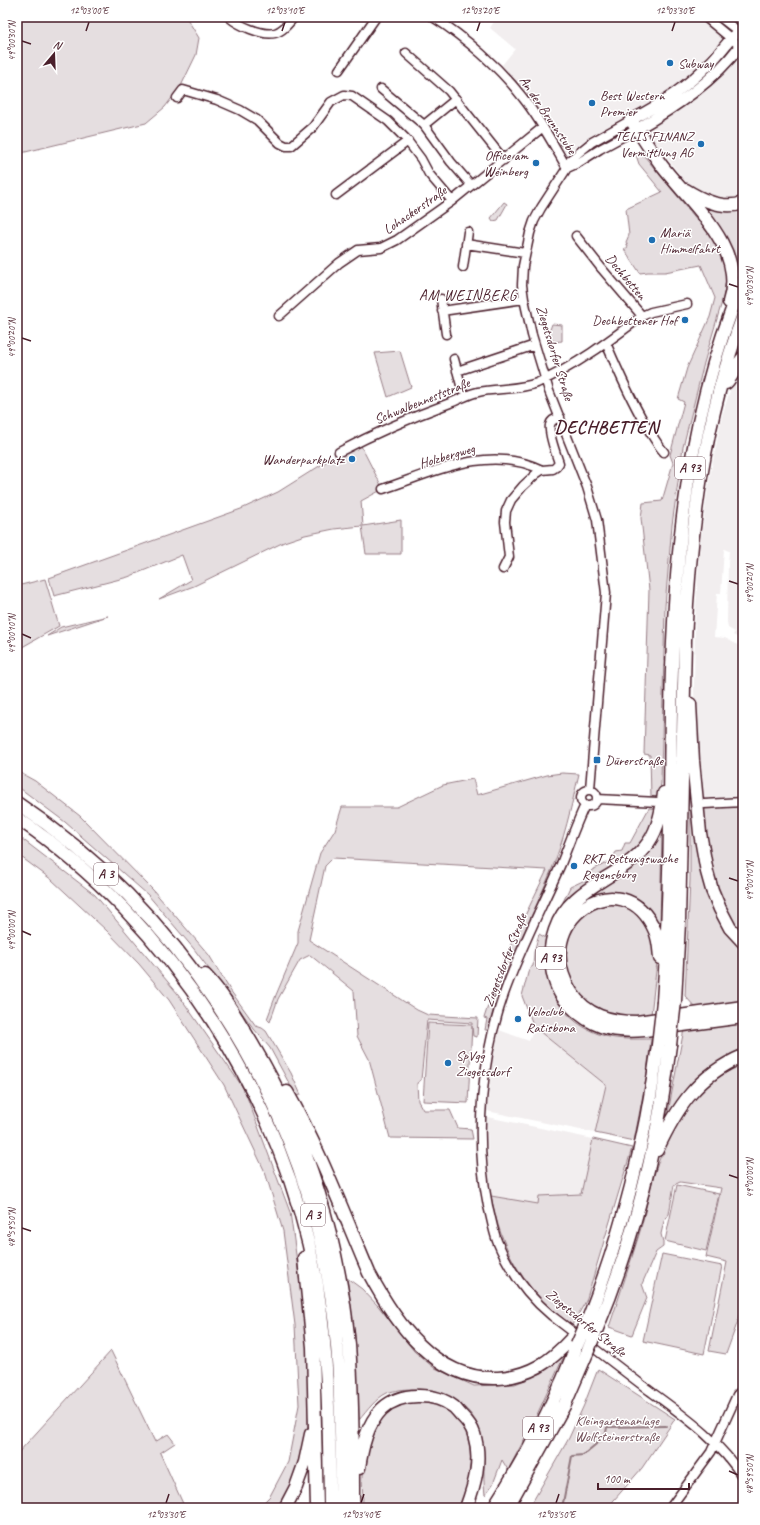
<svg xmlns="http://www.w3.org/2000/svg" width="760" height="1525" font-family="Caveat,sans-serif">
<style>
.built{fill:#f2eeef}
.green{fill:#e5dee0;stroke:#987e86}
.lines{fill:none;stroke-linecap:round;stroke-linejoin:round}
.stream{stroke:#91787e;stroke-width:2}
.minor-casing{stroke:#4a1f2b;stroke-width:11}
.major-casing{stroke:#4a1f2b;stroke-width:13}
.highway-casing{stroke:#4a1f2b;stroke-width:15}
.minor{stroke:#fff;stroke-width:8}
.major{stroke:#fff;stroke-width:10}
.highway{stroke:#fff;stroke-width:12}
.highway-bridge-casing{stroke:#4a1f2b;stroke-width:15;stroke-linecap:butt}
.highway-bridge{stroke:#fff;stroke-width:12}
.ticks{fill:none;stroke:#4a1f2b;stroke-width:1.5}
.poi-dot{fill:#1f6fb2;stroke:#fff;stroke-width:1.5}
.labels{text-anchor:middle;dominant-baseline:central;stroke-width:3;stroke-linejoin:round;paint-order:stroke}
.shield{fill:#fff;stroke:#80626b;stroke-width:1}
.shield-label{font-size:13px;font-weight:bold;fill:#4a1f2b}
.poi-label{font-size:14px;fill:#4a1f2b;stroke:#fff;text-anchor:start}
.street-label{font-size:14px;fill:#4a1f2b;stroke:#fff}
.park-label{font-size:14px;fill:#714f58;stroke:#fff}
.neighbourhood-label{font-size:15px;letter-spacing:1px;fill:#4a1f2b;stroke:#fff}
.district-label{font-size:18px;font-weight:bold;letter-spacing:1px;fill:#4a1f2b;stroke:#fff}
.neatline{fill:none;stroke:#4a1f2b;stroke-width:1.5}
.ticks-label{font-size:10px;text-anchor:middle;fill:#4a1f2b}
</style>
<rect width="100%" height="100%" fill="#fff"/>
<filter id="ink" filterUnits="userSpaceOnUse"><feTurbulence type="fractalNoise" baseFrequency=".025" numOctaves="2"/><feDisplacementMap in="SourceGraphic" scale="8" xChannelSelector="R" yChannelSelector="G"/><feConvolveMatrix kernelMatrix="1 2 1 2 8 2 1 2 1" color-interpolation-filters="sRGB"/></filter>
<g filter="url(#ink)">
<path class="built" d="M497,17H743V196L733,199H720L695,190L684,180L632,112L589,137L568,152L563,151L520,86L502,65L515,49L490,28Z
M743,363V640L733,635L735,632L728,628L727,622L728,563L729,551L724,549L721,593H717L714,637L725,638L743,648V799L702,800L696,746L694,689L695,621L700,545L709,481L722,416L733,381Z
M534,1027L606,1085L595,1133L487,1111L492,1063L499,1030L529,1041Z
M487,1117L593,1139L582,1194L540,1196L538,1204L491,1196L488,1165Z"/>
<path class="green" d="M17,17H186L199,38L196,55L181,86L165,107L146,123L17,154Z
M637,151L645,157L713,239L720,251L725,266L726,279L724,295L704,363L683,447L672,525L665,606L661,783L659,797H651L650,755L644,754L649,590L641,518L643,503L662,501L673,463L670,455L684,402L678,399L687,368L710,317L715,298L701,265L665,272H648L640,273L624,249L628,247L626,242L629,235L626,209L662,192L639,164L636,155Z
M504,202L507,204L498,220L493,221L491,218Z
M696,202L726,211L743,209V262L736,277Z
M552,324L562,325V341C555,342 552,342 548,335Z
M400,351L411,387L388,397L375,353Z
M360,444L383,489L361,501L363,526L401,520V554H366L362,526L334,529L305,535L284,542L194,586L159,599L191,580L182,555L128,577L54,596L49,578L241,509L278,492L329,460Z
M45,579L59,626L17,650V586Z
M108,616L47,636L61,627Z
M17,771L35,781L80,816L153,890L209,955L230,990L256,1026L262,1028L266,1031L291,1073L301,1095L296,1096L270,1048L254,1029L194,949L148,895L65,822L17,786Z
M562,773L579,774C571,807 564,841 551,871C529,925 501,974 488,1030H485L487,1019L484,1018L502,963L547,870L333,858L325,866L309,940L417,1010L428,1015L478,1018L477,1037L473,1036L472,1026L468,1103L423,1101L428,1023L472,1025V1023L427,1020L421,1080L417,1083L418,1101L423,1110H450L458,1128L471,1129L473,1139L390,1138L369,1059L357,1036L354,991L310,955L300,960L278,999L270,1022L267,1019L276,995L298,943V931L320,853L335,830L342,807H397L443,785L473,779L477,795L547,775Z
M743,805V937C713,900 706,853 703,807Z
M649,808L657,809C653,819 651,829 645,838C626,867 589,876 565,901L563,902L570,887L585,880L592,870L611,861L616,852L622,851L625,843H630Z
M690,809H693L727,932L743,949V1003L696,1008L685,996L690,880Z
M662,829L660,926L645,906L630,897L570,910Z
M17,835L95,895L178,994L244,1089L290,1212L309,1347L308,1425L292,1484L280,1508H258L270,1496L288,1462L299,1405L295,1325L283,1231L265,1172L224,1085L169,1000L139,964L107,931L52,880L17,854Z
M603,903L629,906L650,927L657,962L651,1015C639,1017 611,1017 600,1011C569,995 557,958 572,927C574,922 587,910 591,907C595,905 599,904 603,903Z
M539,934L546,938C538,982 561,1024 605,1036C620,1040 636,1039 651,1039L646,1079L634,1141L595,1133L606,1085L534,1027L522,996L529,969L533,966L534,952Z
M743,1020V1051L667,1118L684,1029Z
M743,1065V1307L726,1354L709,1351L727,1262L706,1257L721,1188L680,1182L674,1185L669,1214L664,1221L661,1234L663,1242V1247L656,1252L642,1284L647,1298L632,1335L609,1327C620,1294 631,1261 641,1228C646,1210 649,1190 655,1172C669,1128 697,1081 743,1065Z
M593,1139L632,1148L586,1301L572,1325C526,1293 501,1251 491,1196L538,1204L539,1196L581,1194Z
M677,1185L719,1194L706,1251L665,1241Z
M662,1254L722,1266L704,1354L643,1341Z
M347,1278L362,1289L379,1307L414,1351L433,1367L474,1386L515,1384L542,1373L564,1356L534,1421L508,1470L502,1460L493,1484L485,1495C482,1473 487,1452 480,1431C469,1398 431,1385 399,1390C396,1391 391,1391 387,1393C376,1398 367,1411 359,1420L355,1336Z
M111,1351L155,1442L168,1434L175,1443L160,1453L185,1508H17V1454Z
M598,1369L675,1419L642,1468L607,1508H529L569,1438L584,1405Z
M419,1402C464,1407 475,1439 469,1479L471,1480L461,1508H363C363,1498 362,1487 362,1477C363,1452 373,1417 398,1405C405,1402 412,1402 419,1402Z"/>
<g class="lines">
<path class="stream" d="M562,1508L572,1456L583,1455L595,1445L600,1441L606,1433L607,1427L666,1426"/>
<g class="minor-casing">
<path id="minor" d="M229,17C238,25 262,36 275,33C283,31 289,23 294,17
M433,17C465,37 500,68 523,98C540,119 553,144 567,168
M705,17L740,46L743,42
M720,17L738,31L743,24
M406,53L449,91L504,160
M339,70L376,17
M381,89L424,125L451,162L471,185
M177,98L183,90L217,100L240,110L257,120L280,143L286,146H291L313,127L331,102L344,95L352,96L388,121L406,139L421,159L429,174L452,201
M424,125L456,99
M567,168L578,163L600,149L637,129
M336,195L408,141
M576,236L602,269L642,316L651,312L687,304
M466,244L525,253
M463,267L468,232
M441,299L446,334
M442,311L524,299
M279,316L339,263L358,250L381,248L397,240L452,201L543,127
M606,343C618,371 630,398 645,424C651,433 656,443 664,452
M454,359L462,389
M457,371L535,345
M339,452C375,433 412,417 450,403C459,400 468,394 478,392C497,388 519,390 537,383C576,366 609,341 642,316
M383,489C434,472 489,444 542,470
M503,569L509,557L505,522L506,511L511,500L523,486L536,474L542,470L553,469L556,467L559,463C556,454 548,433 550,425C551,420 555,419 560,417
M590,789L606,593L597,520L587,487L549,391L532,335L524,299L522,285L523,266L530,233L534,221L541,208L567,168L571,159L592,142L631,120
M581 798a8 8 0 1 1 16 0a8 8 0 1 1-16 0Z
M597,799L658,802
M704,804L743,802
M585,805C576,824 569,844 561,864C542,907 520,949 504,994C481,1060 474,1137 488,1206C491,1217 493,1230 497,1241C509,1270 528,1296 552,1316C583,1340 615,1364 646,1388C681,1414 720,1440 743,1478
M670,1508L711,1452L737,1395L743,1389"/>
</g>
<g class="major-casing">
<path id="major" d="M631,120C660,105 687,87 710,63C720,53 728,41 738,31L743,35
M637,129C675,107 713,82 740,46L743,49"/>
</g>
<g class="highway-casing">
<path id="highway" d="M631,120C641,135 651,151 662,166C691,204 747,249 729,302
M686,190C702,200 724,210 743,203
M726,383C733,376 736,365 743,358
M690,704L693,761L700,833L707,872L712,890L720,909L730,928L743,942
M664,793C662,812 658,832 645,847C619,879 569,887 555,930C552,939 550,949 551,959C552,974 556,990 566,1001C589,1027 612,1033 645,1030L743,1017
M17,803C177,910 291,1083 327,1272C342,1350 341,1429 342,1508
M17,818C171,922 286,1102 317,1285C329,1359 329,1433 330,1508
M660,958C659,949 659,940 655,931C623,857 527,921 571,992C586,1016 611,1022 637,1022L743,1007
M205,975C225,996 239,1022 254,1047C308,1137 339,1241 349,1345C353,1395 353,1446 353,1496L354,1508
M663,1001L666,955C668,908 670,861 670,814C671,635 671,450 743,282
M675,1001L679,923L685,640C690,530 704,419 743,316
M287,1092C320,1150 343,1212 369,1273C395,1322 435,1381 498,1378C530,1376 550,1362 571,1339
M657,1150C677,1107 698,1075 743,1056
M304,1258L313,1347L317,1508
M587,1322C623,1230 645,1143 658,1045
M596,1331C634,1241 658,1143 670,1045
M359,1468C362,1447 367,1424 382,1409C400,1392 435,1392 454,1407C457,1410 459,1413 462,1416C467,1421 472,1427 474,1434C482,1460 475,1484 466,1508
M285,1508L296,1487L305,1462L311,1434
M493,1508C526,1457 555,1402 577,1345
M507,1508L565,1404L587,1353"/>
</g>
<use href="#minor" class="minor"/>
<use href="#major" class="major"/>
<use href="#highway" class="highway"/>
<g class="highway-bridge-casing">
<path id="highway-bridge" d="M658,1045L663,1001
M670,1045L675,1001
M577,1345L587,1322
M587,1353L596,1331"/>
</g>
<use href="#highway-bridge" class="highway-bridge"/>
</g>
</g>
<path class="ticks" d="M86,31L89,22M282,31L285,22M477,31L480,22M672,31L675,22M22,41L31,44M729,284L738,287M22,338L31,341M729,581L738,584M22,634L31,638M729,878L738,881M22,931L31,935M729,1175L738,1178M22,1228L31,1231M729,1471L738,1475M166,1503L169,1494M361,1503L364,1494M556,1503L559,1494"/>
<g class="poi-dot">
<circle cx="670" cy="63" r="4"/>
<circle cx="592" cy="103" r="4"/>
<circle cx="701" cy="144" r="4"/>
<circle cx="536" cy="163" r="4"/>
<circle cx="652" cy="240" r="4"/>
<circle cx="685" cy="320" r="4"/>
<circle cx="352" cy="459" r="4"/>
<rect x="593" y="756" width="8" height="8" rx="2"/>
<circle cx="574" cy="866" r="4"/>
<circle cx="518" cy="1019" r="4"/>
<circle cx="448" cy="1063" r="4"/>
</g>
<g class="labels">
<g class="shield">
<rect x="675" y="457" width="30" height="22" rx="3"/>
<rect x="94" y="863" width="24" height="22" rx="3"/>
<rect x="536" y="947" width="30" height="22" rx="3"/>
<rect x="301" y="1204" width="24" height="22" rx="3"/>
<rect x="523" y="1417" width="30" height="22" rx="3"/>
</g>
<g class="shield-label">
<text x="690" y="468">A 93</text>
<text x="106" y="874">A 3</text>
<text x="551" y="958">A 93</text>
<text x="313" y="1215">A 3</text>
<text x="538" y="1428">A 93</text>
</g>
<g class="poi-label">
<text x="678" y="63">Subway</text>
<text x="600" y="95">Best Western<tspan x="600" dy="16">Premier</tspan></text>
<text x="693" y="136" text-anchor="end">TELIS FINANZ<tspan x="693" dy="16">Vermittlung AG</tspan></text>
<text x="528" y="155" text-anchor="end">Office am<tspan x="528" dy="16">Weinberg</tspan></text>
<text x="660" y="232">Mariä<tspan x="660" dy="16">Himmelfahrt</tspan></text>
<text x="677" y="320" text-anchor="end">Dechbettener Hof</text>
<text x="344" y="459" text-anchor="end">Wanderparkplatz</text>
<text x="605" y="760">Dürerstraße</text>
<text x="582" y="858">RKT Rettungswache<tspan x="582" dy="16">Regensburg</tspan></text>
<text x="526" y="1011">Veloclub<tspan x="526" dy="16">Ratisbona</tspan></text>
<text x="456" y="1055">SpVgg<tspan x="456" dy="16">Ziegetsdorf</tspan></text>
</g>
<g class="street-label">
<text transform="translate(548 115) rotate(56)">An der Brunnstube</text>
<text transform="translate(415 210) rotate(-35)">Lohackerstraße</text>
<text transform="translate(626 277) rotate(50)">Dechbetten</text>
<text transform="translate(555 353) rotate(73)">Ziegetsdorfer Straße</text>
<text transform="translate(422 401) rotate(-22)">Schwalbenneststraße</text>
<text transform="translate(447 456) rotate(-16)">Holzbergweg</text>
<text transform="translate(505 960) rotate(-69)">Ziegetsdorfer Straße</text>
<text transform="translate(586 1323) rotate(39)">Ziegetsdorfer Straße</text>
</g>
<g class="park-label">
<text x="617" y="1420">Kleingartenanlage<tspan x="617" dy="16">Wolfsteinerstraße</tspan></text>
</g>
<g class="neighbourhood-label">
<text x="468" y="295">AM WEINBERG</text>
</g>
<g class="district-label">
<text x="607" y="427">DECHBETTEN</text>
</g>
</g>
<rect width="760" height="1525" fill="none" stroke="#fff" stroke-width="44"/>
<g transform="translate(54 54) rotate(19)" stroke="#ffffff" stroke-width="3" paint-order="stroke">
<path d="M0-3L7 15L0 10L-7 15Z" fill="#4a1f2b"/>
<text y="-6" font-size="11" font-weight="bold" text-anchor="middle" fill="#4a1f2b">N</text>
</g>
<path d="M598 1483v6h91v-6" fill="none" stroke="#4a1f2b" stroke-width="2"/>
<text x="604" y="1483" font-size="12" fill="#4a1f2b" stroke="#ffffff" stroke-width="3" paint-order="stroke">100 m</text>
<rect x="22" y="22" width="716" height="1481" class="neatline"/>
<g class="ticks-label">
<text x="89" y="14">12°03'00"E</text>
<text x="285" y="14">12°03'10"E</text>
<text x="480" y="14">12°03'20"E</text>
<text x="675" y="14">12°03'30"E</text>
<text transform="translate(11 41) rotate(-90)" y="4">49°00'30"N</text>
<text transform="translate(749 287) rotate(-90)" y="4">49°00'30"N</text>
<text transform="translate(11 338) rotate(-90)" y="4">49°00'20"N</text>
<text transform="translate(749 584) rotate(-90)" y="4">49°00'20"N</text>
<text transform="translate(11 634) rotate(-90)" y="4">49°00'10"N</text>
<text transform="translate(749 881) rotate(-90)" y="4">49°00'10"N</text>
<text transform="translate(11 931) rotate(-90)" y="4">49°00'00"N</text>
<text transform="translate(749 1178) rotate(-90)" y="4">49°00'00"N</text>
<text transform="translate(11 1228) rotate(-90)" y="4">48°59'50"N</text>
<text transform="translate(749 1475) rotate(-90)" y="4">48°59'50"N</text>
<text x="166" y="1518">12°03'30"E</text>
<text x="361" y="1518">12°03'40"E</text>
<text x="556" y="1518">12°03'50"E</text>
</g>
</svg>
